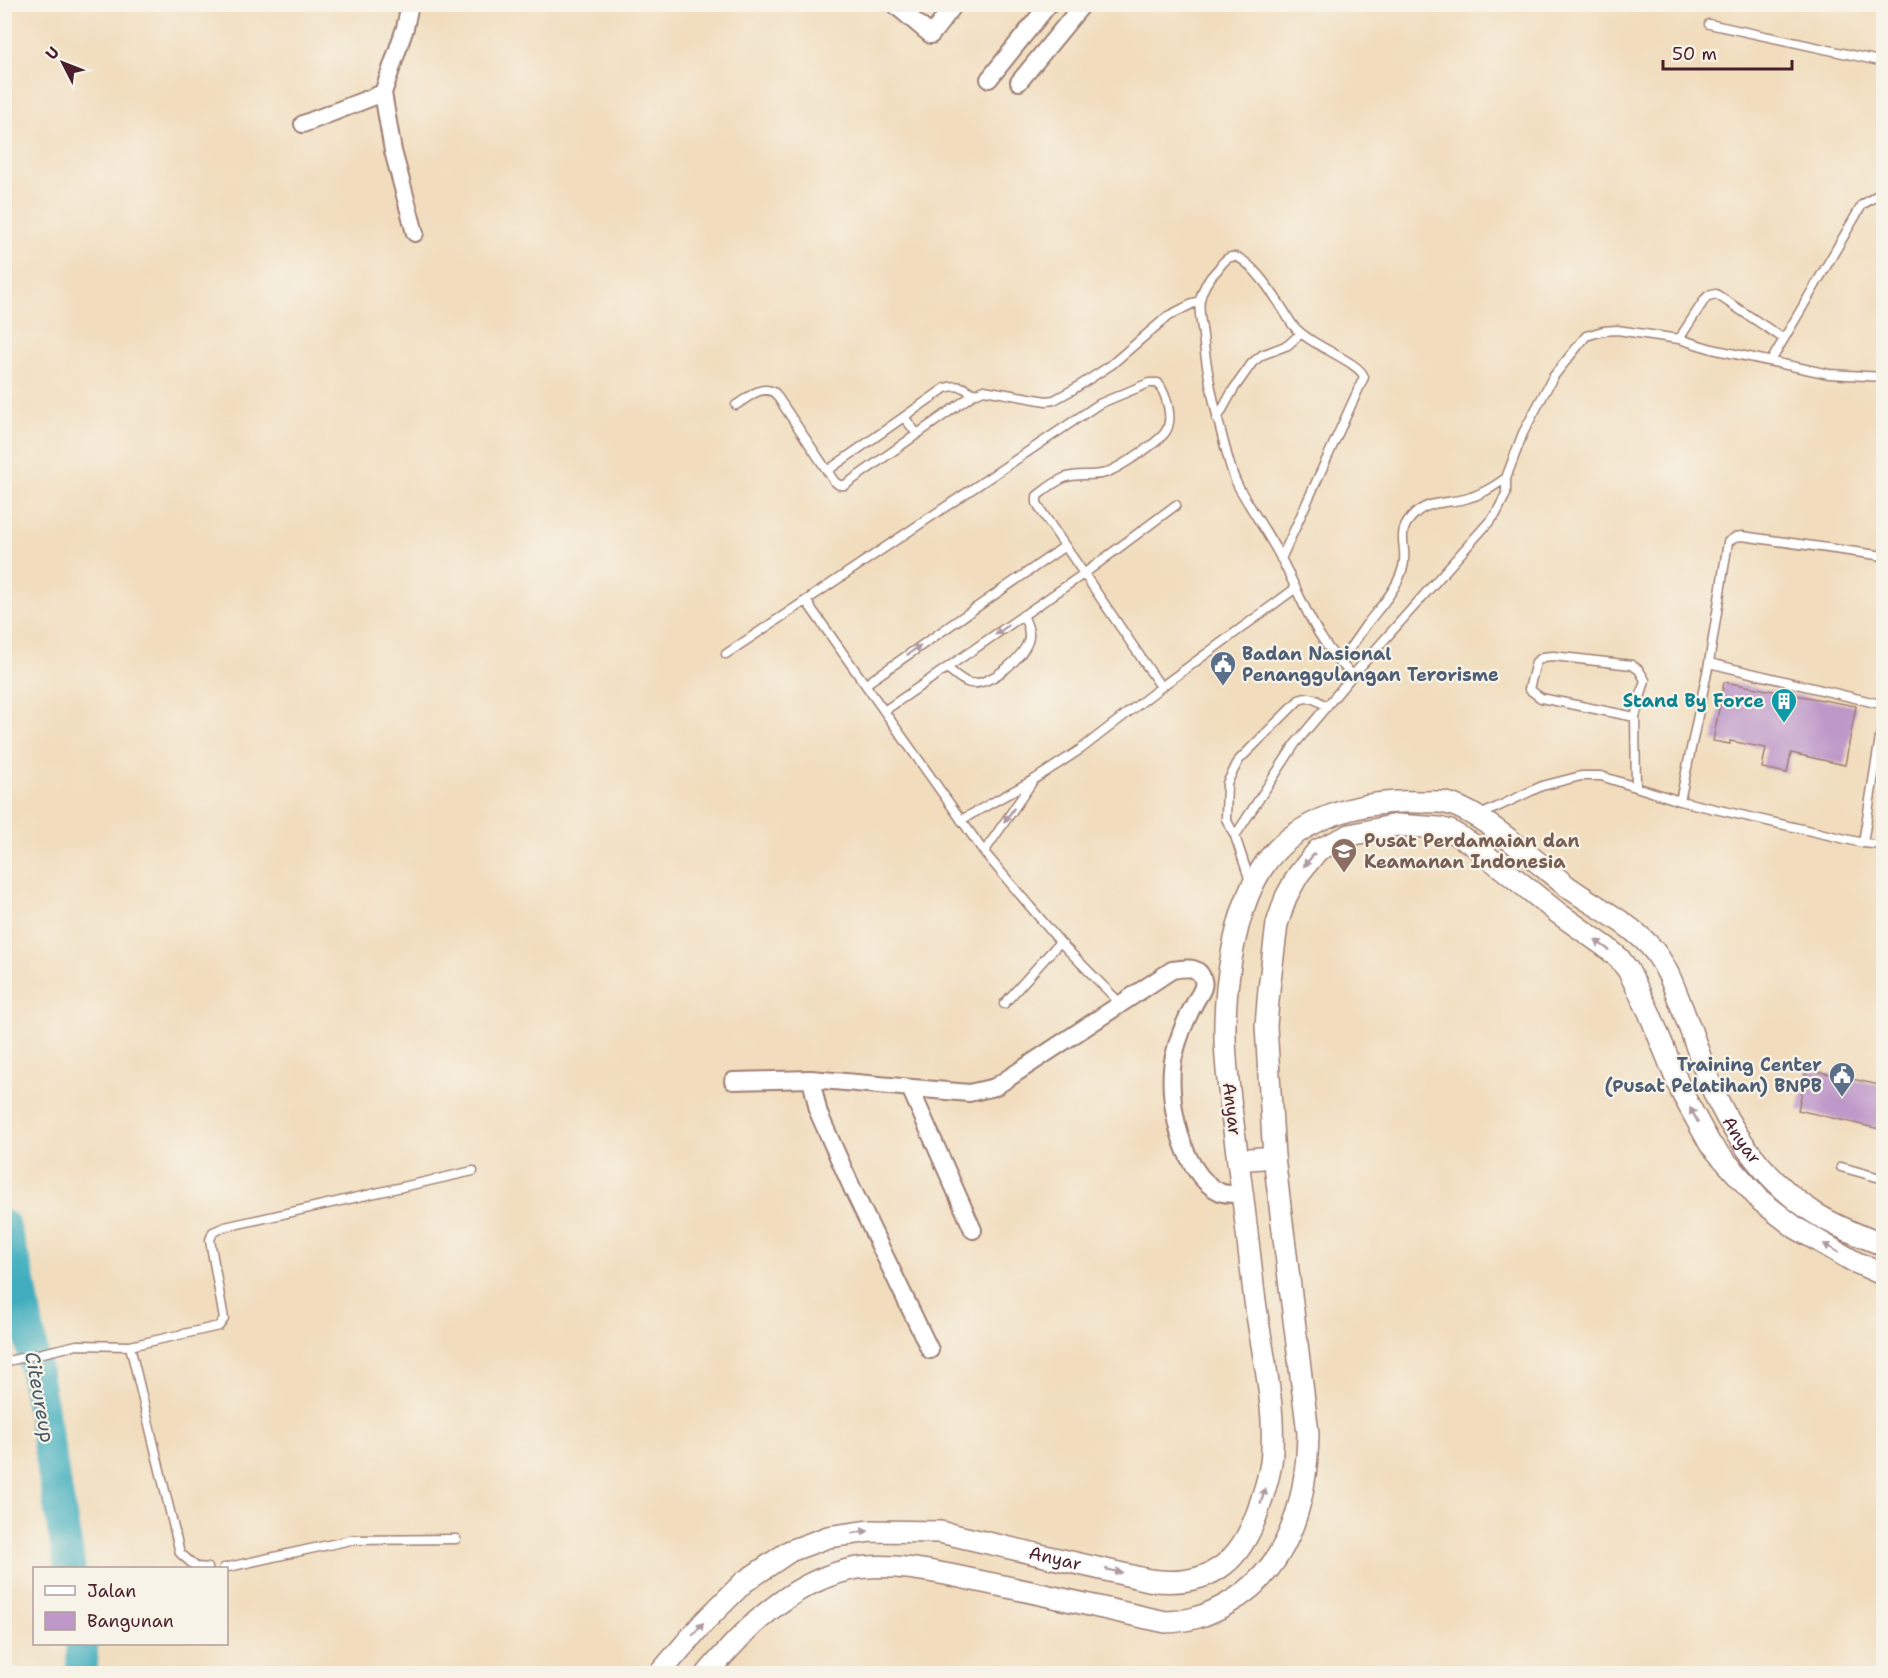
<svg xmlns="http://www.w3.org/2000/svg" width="1888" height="1678" font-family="'Shantell Sans',sans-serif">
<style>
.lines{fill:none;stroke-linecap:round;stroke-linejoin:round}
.river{stroke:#40aebe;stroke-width:32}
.building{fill:#be98c9}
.service-casing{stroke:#9e7e74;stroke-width:11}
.minor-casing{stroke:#9e7e74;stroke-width:20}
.tertiary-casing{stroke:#9e7e74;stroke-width:24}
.service{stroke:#fff;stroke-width:8}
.minor{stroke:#fff;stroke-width:16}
.tertiary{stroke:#fff;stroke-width:21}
.oneway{fill:#ae9aa0}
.labels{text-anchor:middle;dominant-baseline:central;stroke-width:4.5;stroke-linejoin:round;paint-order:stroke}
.service-label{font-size:18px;font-weight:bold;fill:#4e5e75;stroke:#f7f3e8;text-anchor:start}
.culture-label{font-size:18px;font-weight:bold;fill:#0d838f;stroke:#f7f3e8;text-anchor:end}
.education-label{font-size:18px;font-weight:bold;fill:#785e54;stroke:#f7f3e8;text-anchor:start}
.street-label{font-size:18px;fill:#4a1f2b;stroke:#f7f3e8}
.water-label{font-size:20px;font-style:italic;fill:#465866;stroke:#f7f3e8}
</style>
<rect width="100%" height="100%" fill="#f7f3e8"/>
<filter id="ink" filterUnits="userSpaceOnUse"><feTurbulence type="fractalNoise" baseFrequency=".0167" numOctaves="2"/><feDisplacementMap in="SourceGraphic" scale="12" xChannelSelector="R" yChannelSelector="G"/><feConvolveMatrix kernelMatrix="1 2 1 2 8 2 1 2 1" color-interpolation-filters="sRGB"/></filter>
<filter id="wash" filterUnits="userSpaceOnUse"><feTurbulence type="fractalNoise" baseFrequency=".008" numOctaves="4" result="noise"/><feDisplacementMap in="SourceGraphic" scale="24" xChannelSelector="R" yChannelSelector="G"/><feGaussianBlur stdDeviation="1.35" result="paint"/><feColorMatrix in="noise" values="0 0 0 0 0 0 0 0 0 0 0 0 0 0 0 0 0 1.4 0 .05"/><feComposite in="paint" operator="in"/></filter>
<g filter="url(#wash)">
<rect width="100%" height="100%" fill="#f1ddbd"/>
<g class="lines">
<path class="river" d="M4,1226L20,1282L70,1568
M82,1644V1674"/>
</g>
<g id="blocks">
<path class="building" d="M1724,682L1856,706L1845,765L1791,753L1787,773L1762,768L1766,748L1730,741V744L1713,741Z
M1807,1069L1884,1086V1130L1798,1110Z"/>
</g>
</g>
<g filter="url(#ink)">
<use href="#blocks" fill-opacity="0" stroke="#9e7e74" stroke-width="1.5"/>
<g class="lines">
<g class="service-casing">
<path id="service" d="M1709,24L1884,62
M1679,339L1705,299L1708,296L1716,294L1784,339
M1771,361L1862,205L1876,196L1884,194
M736,405C748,398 761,384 775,393L834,481L839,485H845L974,394L984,390L1046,401L1054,400L1074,389L1111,365L1168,316L1200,300
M904,417L917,434
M1217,419L1233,390L1252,363L1262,355L1288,345L1301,333
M827,471L945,388C957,384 964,387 974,394
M1281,559L1364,377C1359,360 1303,344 1290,321C1282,307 1248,252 1231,257C1225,258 1221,265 1218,269C1210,277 1202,289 1200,300C1198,312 1202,325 1203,336C1207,375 1214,406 1224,443C1228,457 1231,473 1238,486C1252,511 1269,535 1282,560C1303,601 1317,644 1353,675
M806,601L984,852L1060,942L1121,1004
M726,654L1099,404L1149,383H1158C1166,394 1174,418 1166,431C1160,442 1117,469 1105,473C1092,477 1076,473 1064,478C1054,482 1045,490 1037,496V503L1042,512L1161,687
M1339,663C1348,651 1357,638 1366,625C1380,607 1397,590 1403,567C1409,545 1392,533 1417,512C1430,501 1449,503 1465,499C1481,495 1493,487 1506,478
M1709,663L1884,705
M947,668C954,673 961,681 970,683C989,687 1027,656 1029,637C1030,629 1026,622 1023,615
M866,684L1065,546
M884,711L1085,573L1176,505
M1635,717L1541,698L1529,689L1536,662L1543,657L1553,656L1632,665L1639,670L1645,680L1635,717L1636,787
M1680,801L1709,663L1728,542L1736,537L1742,536L1884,556
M1478,816L1542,786L1581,776H1601L1680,801L1863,843L1884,845
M961,820L1035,779L1081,749L1161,687L1296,588
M1235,836L1226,819L1227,783L1239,760L1299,700C1311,695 1317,700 1327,707
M1863,843L1884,713
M984,852L1033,781
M1251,884L1235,836L1295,744L1353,675L1496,514L1506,494V478L1523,433L1553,377L1586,336L1603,331L1617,330L1679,339L1712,349L1829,374L1884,377
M1004,1004L1060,942
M1841,1167L1884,1179
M130,1346L180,1553L196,1567L208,1568
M4,1362L77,1345L130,1346L219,1326L224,1319L210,1240L213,1232L225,1227L473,1171
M224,1568L351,1540L456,1539"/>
</g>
<g class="minor-casing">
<path id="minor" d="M410,4L405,28L383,93L393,151L415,233
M894,4L931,35L955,4
M989,79L1049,4
M1019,82L1083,4
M303,124L383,93
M811,1079L819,1114L853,1190L930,1350
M733,1081L811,1079L969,1093L995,1087L1172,970C1184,968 1199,965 1203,980C1205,987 1201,992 1198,997C1187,1016 1179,1035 1174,1056C1165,1094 1181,1175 1220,1192C1227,1195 1235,1194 1242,1194
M910,1088L973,1230"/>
</g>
<g class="tertiary-casing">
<g id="tertiary">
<path d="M1238,1160L1274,1157"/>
<path id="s1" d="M659,1674L703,1623L744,1582L790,1551L828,1537L870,1531L940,1532L1149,1580C1215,1589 1245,1558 1262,1498C1267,1482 1272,1466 1272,1449C1275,1397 1260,1345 1254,1293C1249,1249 1244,1205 1238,1161C1233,1120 1226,1080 1225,1038C1224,987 1234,913 1261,870C1293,818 1363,799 1421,802C1429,802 1438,801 1446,803C1480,810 1538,864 1568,887C1594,906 1625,920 1649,945C1669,966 1678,999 1689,1026C1699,1051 1706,1079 1719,1103C1740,1146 1775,1188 1816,1214C1837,1227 1860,1236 1884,1245"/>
<path d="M707,1674C745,1629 789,1584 848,1570C891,1560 945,1574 988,1583C1047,1595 1106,1609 1166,1622C1190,1621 1206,1616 1227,1604C1290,1569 1307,1500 1308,1433L1274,1157L1266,1026L1269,989L1277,924L1286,897L1298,875L1318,850L1350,835L1397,825L1439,828L1450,831L1472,844L1558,913L1606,947L1619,958L1628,970L1649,1012L1682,1093L1710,1144L1761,1201L1796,1228L1855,1262L1884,1275"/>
</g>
</g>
<use href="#service" class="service"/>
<use href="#minor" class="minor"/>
<use href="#tertiary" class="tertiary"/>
</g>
<defs><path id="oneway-solid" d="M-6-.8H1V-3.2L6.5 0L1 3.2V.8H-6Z" transform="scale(1.5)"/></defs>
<g class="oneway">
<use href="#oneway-solid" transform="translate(1002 630) rotate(145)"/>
<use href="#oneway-solid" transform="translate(914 650) rotate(-35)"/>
<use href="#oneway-solid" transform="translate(1009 815) rotate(126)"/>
<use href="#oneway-solid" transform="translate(1309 860) rotate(130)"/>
<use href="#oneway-solid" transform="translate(1602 945) rotate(-144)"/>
<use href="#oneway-solid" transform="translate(1694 1115) rotate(-119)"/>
<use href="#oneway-solid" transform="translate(1831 1248) rotate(-150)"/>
<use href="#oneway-solid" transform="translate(1263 1496) rotate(-73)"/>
<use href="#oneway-solid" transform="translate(860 1532) rotate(-8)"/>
<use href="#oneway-solid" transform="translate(1114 1571) rotate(13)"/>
<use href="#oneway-solid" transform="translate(698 1629) rotate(-49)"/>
</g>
</g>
<defs>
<g id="civic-pin" transform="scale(1.35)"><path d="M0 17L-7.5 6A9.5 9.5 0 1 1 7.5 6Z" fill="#5c6f8a" stroke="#f7f3e8"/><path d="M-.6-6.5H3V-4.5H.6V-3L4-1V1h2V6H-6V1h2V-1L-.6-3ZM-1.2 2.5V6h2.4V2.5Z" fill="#fff"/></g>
<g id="building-pin" transform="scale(1.35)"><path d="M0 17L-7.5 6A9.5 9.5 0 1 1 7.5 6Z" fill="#0f9aa8" stroke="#f7f3e8"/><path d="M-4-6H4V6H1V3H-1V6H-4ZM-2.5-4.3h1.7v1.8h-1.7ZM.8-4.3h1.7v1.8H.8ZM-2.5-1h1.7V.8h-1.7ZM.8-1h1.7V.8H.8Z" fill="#fff"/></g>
<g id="university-pin" transform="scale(1.35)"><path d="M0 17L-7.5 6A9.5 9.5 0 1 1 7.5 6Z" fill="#8d6e63" stroke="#f7f3e8"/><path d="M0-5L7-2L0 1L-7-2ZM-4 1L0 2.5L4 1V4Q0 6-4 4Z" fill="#fff"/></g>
</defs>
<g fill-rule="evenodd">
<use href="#civic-pin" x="1223" y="664"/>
<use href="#building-pin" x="1784" y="701"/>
<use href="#university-pin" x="1344" y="851"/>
<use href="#civic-pin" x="1842" y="1075"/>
</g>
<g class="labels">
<g class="service-label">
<text x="1242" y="654">Badan Nasional<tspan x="1242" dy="21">Penanggulangan Terorisme</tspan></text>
<text x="1822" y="1065" text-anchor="end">Training Center<tspan x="1822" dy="21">(Pusat Pelatihan) BNPB</tspan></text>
</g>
<g class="culture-label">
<text x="1764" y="701">Stand By Force</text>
</g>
<g class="education-label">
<text x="1364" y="841">Pusat Perdamaian dan<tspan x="1364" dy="21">Keamanan Indonesia</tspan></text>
</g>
<g class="street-label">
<text transform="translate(1232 1109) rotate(83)">Anyar</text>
<text stroke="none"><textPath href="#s1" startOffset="2016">Anyar</textPath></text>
<text stroke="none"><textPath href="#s1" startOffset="452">Anyar</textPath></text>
</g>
<g class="water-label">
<text transform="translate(40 1397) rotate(80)">Citeureup</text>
</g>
</g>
<rect width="1888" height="1678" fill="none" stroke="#f7f3e8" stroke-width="24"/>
<rect x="33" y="1567" width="195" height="78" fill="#f7f3e8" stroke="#b29e9c" stroke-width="1.5"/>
<rect x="45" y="1586" width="30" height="9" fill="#ffffff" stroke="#b29e9c" stroke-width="1.5"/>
<text x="87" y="1597" font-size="18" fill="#4a1f2b">Jalan</text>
<rect x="45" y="1612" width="30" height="18" fill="#be98c9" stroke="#b29e9c" stroke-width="1.5"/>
<text x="87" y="1627" font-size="18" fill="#4a1f2b">Bangunan</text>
<g transform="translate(63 63) rotate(312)" stroke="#f7f3e8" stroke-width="4.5" paint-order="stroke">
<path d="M0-4.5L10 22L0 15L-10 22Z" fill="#4a1f2b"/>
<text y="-9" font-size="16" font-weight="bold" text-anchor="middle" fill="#4a1f2b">U</text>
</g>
<path d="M1663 60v9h129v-9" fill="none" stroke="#4a1f2b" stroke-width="3"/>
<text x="1672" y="60" font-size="18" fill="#4a1f2b" stroke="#f7f3e8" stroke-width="4.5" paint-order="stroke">50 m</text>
</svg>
